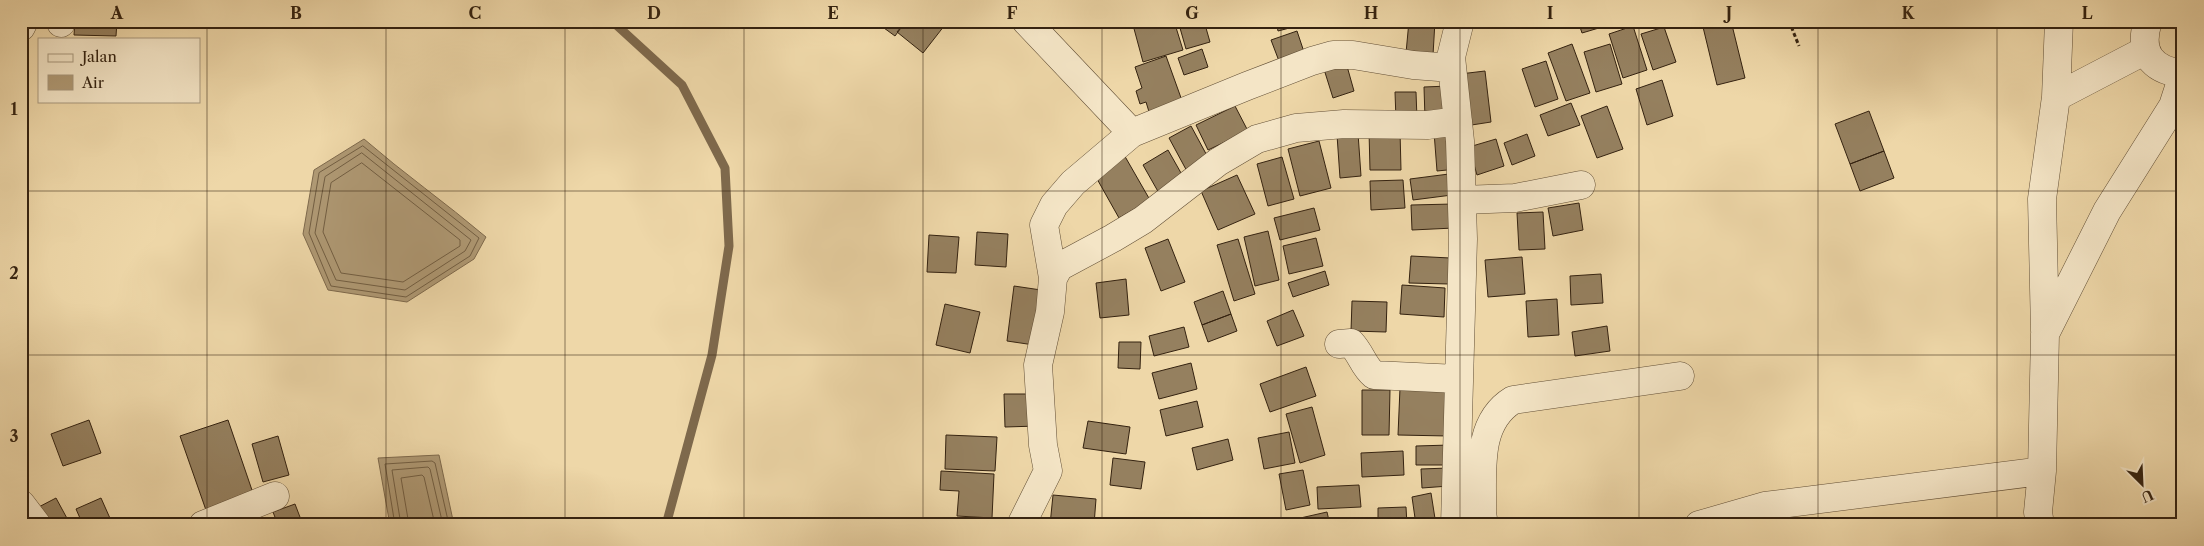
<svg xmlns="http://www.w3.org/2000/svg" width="2204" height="546" font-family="'Libre Caslon Text',serif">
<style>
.water{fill:#af9974;stroke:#7e694c}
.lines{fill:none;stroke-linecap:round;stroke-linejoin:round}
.shore{stroke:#725e42;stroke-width:1}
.stream{stroke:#7e694c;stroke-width:9}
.building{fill:#95805f;stroke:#342210}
.minor-casing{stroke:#624f36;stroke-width:29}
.path{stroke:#342210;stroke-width:3;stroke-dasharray:4 2.5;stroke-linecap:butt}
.minor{stroke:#f4e5c6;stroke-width:28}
.grid{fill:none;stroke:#342210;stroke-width:1;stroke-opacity:0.55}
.neatline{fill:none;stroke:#342210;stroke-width:2}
.grid-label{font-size:16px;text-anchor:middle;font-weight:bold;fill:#342210}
</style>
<rect width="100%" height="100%" fill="#eed7a8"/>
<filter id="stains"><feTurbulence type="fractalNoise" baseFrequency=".004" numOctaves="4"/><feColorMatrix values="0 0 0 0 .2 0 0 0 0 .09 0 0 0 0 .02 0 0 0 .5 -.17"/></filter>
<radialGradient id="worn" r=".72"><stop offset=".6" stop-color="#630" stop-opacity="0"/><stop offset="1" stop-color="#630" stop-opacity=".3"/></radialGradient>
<path class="water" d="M364,139C403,173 446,203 486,237L474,259L407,302L328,290L303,234L314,170Z
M439,455L454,525H390L378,458Z"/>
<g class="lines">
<path class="shore" d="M363,146L479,238L470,256L406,297L331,286L309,233L319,173Z
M362,153L471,240L465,251L405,290L336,280L315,233L325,177Z
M362,163L460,240V246L403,282L341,273L323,232L331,183Z
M395,525L385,464L432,461L435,463L449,525
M401,525L392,470L428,467L430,469L443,525
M409,525L401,478L422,475L424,477L435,525"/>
<path class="stream" d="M612,21L682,85L725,168L729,246L712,355L666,525"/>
</g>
<path class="building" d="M75,21H117L116,36L74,35Z
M889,21H906L895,36L884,28Z
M906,21H948L923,53L897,32Z
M1144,21H1174L1183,50L1143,62L1133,25Z
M1178,21H1204L1210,42L1186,49Z
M1276,21H1316L1278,31Z
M1409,21H1435L1433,55L1406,53Z
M1578,21H1619V22L1582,33Z
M1731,21L1745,78L1717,85L1703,27Z
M1633,26L1647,70L1623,78L1609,34Z
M1664,27L1676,62L1653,70L1641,34Z
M1297,31L1304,52L1279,61L1271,40Z
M1572,44L1590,93L1566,101L1548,53Z
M1610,44L1622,84L1596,92L1584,52Z
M1202,49L1208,67L1184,75L1178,58Z
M1166,56L1185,109L1150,115L1146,102L1140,104L1136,91L1142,88L1135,67Z
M1345,59L1354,91L1333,98L1323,66Z
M1546,61L1558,99L1535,107L1522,69Z
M1485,71L1491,122L1465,126L1460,74Z
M1662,80L1673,116L1647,125L1636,89Z
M1449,86L1451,117L1425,119L1424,87Z
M1395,92H1416L1417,119L1396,120Z
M1571,103L1580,125L1548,136L1540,115Z
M1235,106L1248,131L1208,150L1196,125Z
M1607,106L1623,149L1597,158L1581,116Z
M1869,111L1884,151L1850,164L1835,124Z
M1191,126L1211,163L1189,175L1169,138Z
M1455,130L1457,169L1437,171L1434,132Z
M1369,131H1400L1401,170H1370Z
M1358,133L1361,176L1340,178L1337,135Z
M1527,134L1535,156L1512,165L1504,143Z
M1496,139L1504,166L1477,175L1469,147Z
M1319,141L1331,188L1300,196L1288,149Z
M1168,150L1185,180L1160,195L1143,165Z
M1884,151L1894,178L1860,191L1850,164Z
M1123,153L1150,200L1119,218L1092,170Z
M1282,157L1294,199L1268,206L1257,164Z
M1449,174L1452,195L1413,200L1410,179Z
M1237,175L1255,214L1218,230L1201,191Z
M1403,180L1405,208L1371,210L1370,181Z
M1579,203L1583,230L1553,236L1548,208Z
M1453,204L1454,228L1412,230L1411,205Z
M1314,208L1320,230L1280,240L1274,218Z
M1543,212L1545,249L1519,250L1517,213Z
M1268,231L1279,280L1255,286L1244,237Z
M977,232L1008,234L1006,267L975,265Z
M929,235L959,237L956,273L927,272Z
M1316,238L1323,266L1289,274L1283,246Z
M1168,239L1185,282L1161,291L1145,248Z
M1238,239L1255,294L1234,301L1217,245Z
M1411,256L1450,258L1449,284L1409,283Z
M1522,257L1525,294L1488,297L1485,260Z
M1325,271L1329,285L1293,297L1288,283Z
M1601,274L1603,303L1571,305L1570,276Z
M1126,279L1129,315L1100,318L1096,283Z
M1402,285L1445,288L1444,317L1400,314Z
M1014,286L1041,290L1034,345L1007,341Z
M1223,291L1231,314L1202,325L1194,302Z
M1557,299L1559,335L1528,337L1526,301Z
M1352,301L1387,302L1386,332L1351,331Z
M945,304L980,312L970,353L936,345Z
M1293,310L1304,336L1277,346L1267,321Z
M1231,314L1237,331L1208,342L1202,325Z
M1607,326L1610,351L1575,356L1572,332Z
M1184,327L1189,347L1154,356L1149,336Z
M1119,342H1141L1140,369L1118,368Z
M1191,363L1197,389L1159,399L1152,373Z
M1306,367L1316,396L1270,412L1260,384Z
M1400,388L1449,389L1448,436L1398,435Z
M1362,390H1390L1389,435H1362Z
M1004,394H1037L1038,426L1005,427Z
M1197,401L1203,427L1166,436L1160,410Z
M1312,407L1325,455L1300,463L1286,414Z
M89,420L101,453L63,466L51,434Z
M228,420L254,496L207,513L180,436Z
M1088,421L1130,427L1126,454L1083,448Z
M1289,432L1295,463L1264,469L1258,438Z
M946,435L997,437L995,471L945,469Z
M278,436L289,475L263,482L252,444Z
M1228,439L1233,460L1197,470L1192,448Z
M1450,445V465H1416V446Z
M1403,451L1404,475L1362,477L1361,453Z
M1113,458L1145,462L1141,489L1110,485Z
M1448,468L1449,486L1422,488L1421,469Z
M1303,470L1310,505L1286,510L1279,474Z
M941,471L994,474L992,518L957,516L959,491L940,490Z
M1359,485L1361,507L1318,509L1317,487Z
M1431,493L1436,525H1416L1412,497Z
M1053,495L1096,499L1094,525H1050Z
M56,498L69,522L64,525H42L33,510Z
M101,498L113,525H83L76,509Z
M295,504L303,525H278L273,512Z
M1406,507L1407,525H1378V508Z
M1327,512L1330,525H1297L1296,519Z"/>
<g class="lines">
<g class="minor-casing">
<path id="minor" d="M60,21L61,23
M1026,21L1132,133
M2148,21C2138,52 2151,70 2183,74
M21,27L24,21
M2056,97L2059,21
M1462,200L1515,198L1581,185
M1053,278L1044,225L1054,205L1073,183L1132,133L1247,86L1312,61L1333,55H1353L1413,65L1452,68
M2045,331L2042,199L2056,97L2146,50
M1339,344L1351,343C1362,355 1363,366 1374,375L1458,379
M21,504L37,525
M203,525L275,496
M1021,525L1048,471L1043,445L1038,365L1050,312L1053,278L1059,267L1113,238L1143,220L1218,162L1257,139L1296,128L1344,124L1428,125L1458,121
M1455,525L1463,239L1460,141L1451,57L1460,21
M1484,525L1482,513C1483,474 1475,423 1513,400L1680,376
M1699,525L1765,506L2042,471
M2040,525L2038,512L2042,471L2045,334L2107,211L2173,106L2183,75"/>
</g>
<path class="path" d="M1789,21L1799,46"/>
<use href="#minor" class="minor"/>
</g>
<path class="grid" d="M207,21V525M386,21V525M565,21V525M744,21V525M923,21V525M1102,21V525M1281,21V525M1460,21V525M1639,21V525M1818,21V525M1997,21V525M21,191H2183M21,355H2183"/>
<rect width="2204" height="546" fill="none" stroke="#eed7a8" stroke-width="55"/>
<rect x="38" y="38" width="162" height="65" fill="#f4e5c6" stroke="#a7977d"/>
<rect x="48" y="54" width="25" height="8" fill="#f4e5c6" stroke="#a7977d"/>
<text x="82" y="62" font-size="15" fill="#342210">Jalan</text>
<rect x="48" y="75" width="25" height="15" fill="#af9974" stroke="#a7977d"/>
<text x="82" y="88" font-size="15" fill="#342210">Air</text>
<g transform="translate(2142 484) rotate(156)" stroke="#f4e5c6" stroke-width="4" paint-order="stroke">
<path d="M0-4L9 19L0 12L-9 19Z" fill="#342210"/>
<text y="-8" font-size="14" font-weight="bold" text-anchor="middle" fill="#342210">U</text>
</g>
<rect x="28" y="28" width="2148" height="490" class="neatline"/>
<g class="grid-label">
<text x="117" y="19">A</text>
<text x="296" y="19">B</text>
<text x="475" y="19">C</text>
<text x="654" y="19">D</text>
<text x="833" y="19">E</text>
<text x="1012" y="19">F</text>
<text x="1192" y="19">G</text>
<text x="1371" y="19">H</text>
<text x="1550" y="19">I</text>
<text x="1729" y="19">J</text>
<text x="1908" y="19">K</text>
<text x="2087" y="19">L</text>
<text x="14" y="115">1</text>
<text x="14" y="279">2</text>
<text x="14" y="442">3</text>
</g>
<rect width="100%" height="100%" filter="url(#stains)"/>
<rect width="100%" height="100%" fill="url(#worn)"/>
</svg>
